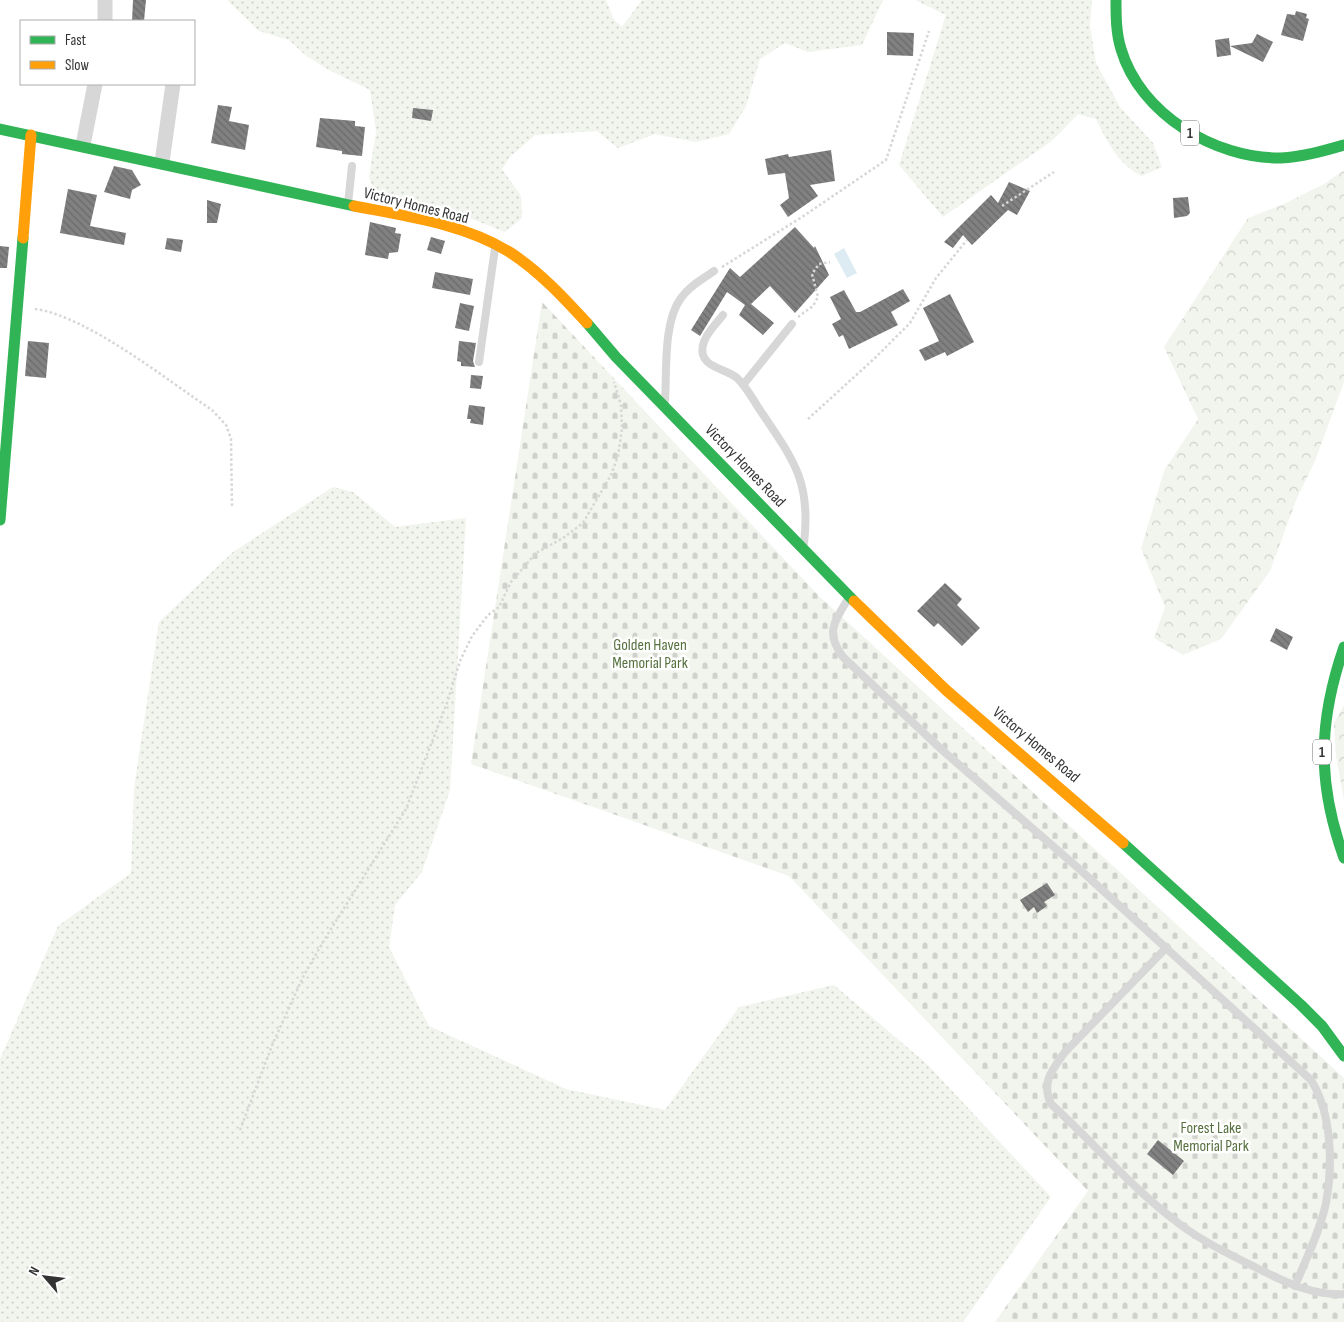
<svg xmlns="http://www.w3.org/2000/svg" width="1344" height="1322" font-family="'Sofia Sans Condensed',sans-serif">
<style>
.grass{fill:url(#grass-dots)}
.forest{fill:url(#forest-crowns)}
.cemetery{fill:url(#cemetery-stones)}
.water{fill:#ddebf3}
.building{fill:url(#building-back-hatch)}
.lines{fill:none;stroke-linecap:round;stroke-linejoin:round}
.path{stroke:#d6d6d6;stroke-width:2.5;stroke-dasharray:2.5 2.5;stroke-linecap:butt}
.lane{stroke:#d7d7d7;stroke-width:8}
.street{stroke:#d7d7d7;stroke-width:15}
.fast{stroke:#30b455;stroke-width:11}
.slow{stroke:#ff9f0a;stroke-width:11}
.labels{text-anchor:middle;dominant-baseline:central;stroke-width:5;stroke-linejoin:round;paint-order:stroke}
.shield{fill:#fff;stroke:#707070;stroke-width:1}
.shield-label{font-size:15px;font-weight:bold;fill:#333}
.street-label{font-size:16px;fill:#333;stroke:#fff}
.park-label{font-size:16px;fill:#56703f;stroke:#fff}
</style>
<defs>
<pattern id="grass-dots" width="8" height="8" patternUnits="userSpaceOnUse" patternTransform="scale(1.25)"><rect width="8" height="8" fill="#f1f5ed"/><path d="M2 2h.1M6 6h.1" fill="none" stroke="#cfd2cc" stroke-width="1.8" stroke-linecap="round"/></pattern>
<pattern id="forest-crowns" width="20" height="18" patternUnits="userSpaceOnUse" patternTransform="scale(1.25)"><rect width="20" height="18" fill="#f1f5ed"/><path d="M2 6a3 3 0 1 1 6 0M12 15a3 3 0 1 1 6 0" fill="none" stroke="#cfd2cc"/></pattern>
<pattern id="cemetery-stones" width="16" height="16" patternUnits="userSpaceOnUse" patternTransform="scale(1.25)"><rect width="16" height="16" fill="#f1f5ed"/><path d="M2 7V4a2 2 0 0 1 4 0v3zM10 15v-3a2 2 0 0 1 4 0v3z" fill="#cfd2cc"/></pattern>
<pattern id="building-back-hatch" width="6" height="6" patternUnits="userSpaceOnUse" patternTransform="scale(1.25)"><rect width="6" height="6" fill="#818181"/><path d="M-1 5l2 2M0 0l6 6M5-1l2 2" fill="none" stroke="#6a6a6a"/></pattern>
</defs>
<rect width="100%" height="100%" fill="#fff"/>
<path class="grass" d="M227,0H606L614,20L622,27L642,0H883L862,45L808,52L785,43L760,59L746,106L729,134L696,142L655,134L618,148L597,131L535,135L510,157L502,169L521,196L522,218L505,232L472,219L375,195L369,177L376,131L370,90L327,69L305,55L289,40L259,31Z
M915,0H1092L1090,26L1096,63L1120,107L1153,143L1162,167L1142,176C1118,165 1107,141 1096,119L1078,114L1053,140L943,217L899,165L946,15Z
M333,487L353,492L395,527L466,518L450,790L422,872L395,905L389,947L429,1026L566,1089L665,1110L739,1007L834,985L927,1064L1051,1197L963,1322H0V1059L58,926L131,873L134,788L159,622L233,552Z"/>
<path class="forest" d="M1344,170V382L1315,461L1297,498L1270,571L1221,639L1183,655L1154,638L1165,607L1141,549L1164,471L1198,419L1164,347L1248,218L1282,205L1324,184Z
M1344,705V800L1336,755L1334,723Z"/>
<path class="cemetery" d="M542,302L818,595L1344,1078V1322H995L1088,1191L789,876L471,764Z"/>
<path class="water" d="M844,248L857,273L847,278L834,254Z"/>
<path class="building" d="M133,0H146L144,21H132Z
M1296,11L1307,14L1306,18L1309,19L1303,41L1281,35L1287,14L1295,15Z
M887,32L914,33L913,56L887,55Z
M1257,34L1273,42L1263,62L1230,46L1252,43Z
M1229,38L1231,55L1217,57L1215,40Z
M218,105L232,107L229,121L249,125L245,150L211,143Z
M413,108L433,110L431,121L412,118Z
M320,118L355,121V126L365,127L362,156L342,154V151L316,147Z
M831,150L835,181L810,185L818,196L788,217L780,205L789,198L785,173L768,175L765,159L788,154L789,157Z
M114,166L132,170L141,185L132,190L130,199L104,192Z
M1009,182L1030,191L1017,215L1008,210L972,245L963,235L953,248L944,242L991,195L998,203Z
M68,189L97,195L90,226L126,233L124,245L60,233Z
M1188,197L1190,213L1187,216L1174,218L1173,198Z
M207,200L221,204L217,223H207Z
M370,222L396,228L395,233L401,234L398,252L389,253L388,259L365,255Z
M795,227L814,248L815,246L829,275L795,313L770,286L751,304L774,323L763,335L739,315L745,305L727,292L700,336L691,330L730,268L740,277Z
M431,237L445,241L441,254L427,250Z
M167,238L183,240L181,252L165,249Z
M0,246L9,247L7,268H0Z
M435,272L473,279L470,295L432,288Z
M903,289L910,301L891,312L898,325L849,349L843,335L839,337L832,324L841,319L830,297L844,290L856,312H860Z
M950,294L974,342L947,356L945,352L925,361L919,350L939,341L923,308Z
M460,303L474,306L469,331L455,328Z
M28,341L49,343L46,378L25,376Z
M459,341L476,343L473,361L475,367L461,366V362L457,361Z
M471,375L483,376L481,389L470,388Z
M469,405L485,407L483,425L470,423L471,419H467Z
M945,583L962,599L957,605L980,628L962,646L938,623L934,627L917,611Z
M1276,628L1293,637L1287,650L1270,641Z
M1047,883L1055,895L1044,902L1047,906L1037,913L1034,907L1028,912L1020,900Z
M1158,1140L1184,1161L1173,1175L1147,1154Z"/>
<g class="lines">
<path class="path" d="M1002,206L1054,172
M722,267L802,217L886,160L929,31
M35,309C87,316 167,380 212,410L226,425L231,439L232,507
M798,317L813,306L818,297L812,274L819,264L830,262
M808,419L876,357L910,323L936,278L967,240
M240,1130L273,1043L303,977L326,937L406,809L447,703L460,661L472,636L488,615L499,607L511,582L536,553L563,538L583,523L611,475L618,456L622,429L621,405L614,382"/>
<path class="lane" d="M348,204L352,166
M723,315C715,325 699,340 703,355C708,369 727,369 737,378C748,388 755,404 764,416C795,462 811,484 804,543
M479,362L495,248
M743,385L792,324
M665,401C667,371 663,322 681,298C689,286 703,279 714,271
M848,599C834,622 825,633 843,657L942,750L1077,867L1311,1080C1332,1114 1333,1164 1326,1203C1320,1231 1306,1259 1295,1286
M1167,947L1065,1052C1052,1070 1041,1082 1051,1104C1092,1141 1129,1185 1173,1219C1200,1241 1233,1256 1265,1272C1289,1284 1317,1296 1344,1294"/>
<path class="street" d="M105,0V21
M83,145L95,84
M162,162L173,84"/>
<path class="fast" d="M1116,0C1116,16 1116,33 1121,49C1140,114 1215,159 1281,158C1303,157 1323,151 1344,145
M0,129L354,206
M587,323L616,357L854,601
M0,520L23,238
M1344,647C1318,722 1317,783 1344,858
M1123,843L1301,1005L1322,1026L1344,1056"/>
<path class="slow" d="M354,206C406,216 465,224 511,253C540,272 564,298 587,323
M23,238L31,135
M854,601L946,690L1123,843"/>
</g>
<g class="labels">
<g class="shield">
<rect x="1181" y="120.5" width="18" height="25" rx="4"/>
<rect x="1313" y="739.5" width="18" height="25" rx="4"/>
</g>
<g class="shield-label">
<text x="1190" y="133">1</text>
<text x="1322" y="752">1</text>
</g>
<g class="street-label">
<text transform="translate(416 206) rotate(14)">Victory Homes Road</text>
<text transform="translate(745 466) rotate(46)">Victory Homes Road</text>
<text transform="translate(1036 745) rotate(40)">Victory Homes Road</text>
</g>
<g class="park-label">
<text x="650" y="645">Golden Haven<tspan x="650" dy="18">Memorial Park</tspan></text>
<text x="1211" y="1128">Forest Lake<tspan x="1211" dy="18">Memorial Park</tspan></text>
</g>
</g>
<rect x="20" y="20" width="175" height="65" fill="#ffffff" stroke="#adadad"/>
<rect x="30" y="36" width="25" height="8" fill="#30b455" stroke="#adadad"/>
<text x="65" y="45" font-size="15" fill="#333333">Fast</text>
<rect x="30" y="61" width="25" height="8" fill="#ff9f0a" stroke="#adadad"/>
<text x="65" y="70" font-size="15" fill="#333333">Slow</text>
<g transform="translate(45 1277) rotate(298)" stroke="#ffffff" stroke-width="4" paint-order="stroke">
<path d="M0-4L9 19L0 12L-9 19Z" fill="#333333"/>
<text y="-8" font-size="14" font-weight="bold" text-anchor="middle" fill="#333333">N</text>
</g>
</svg>
